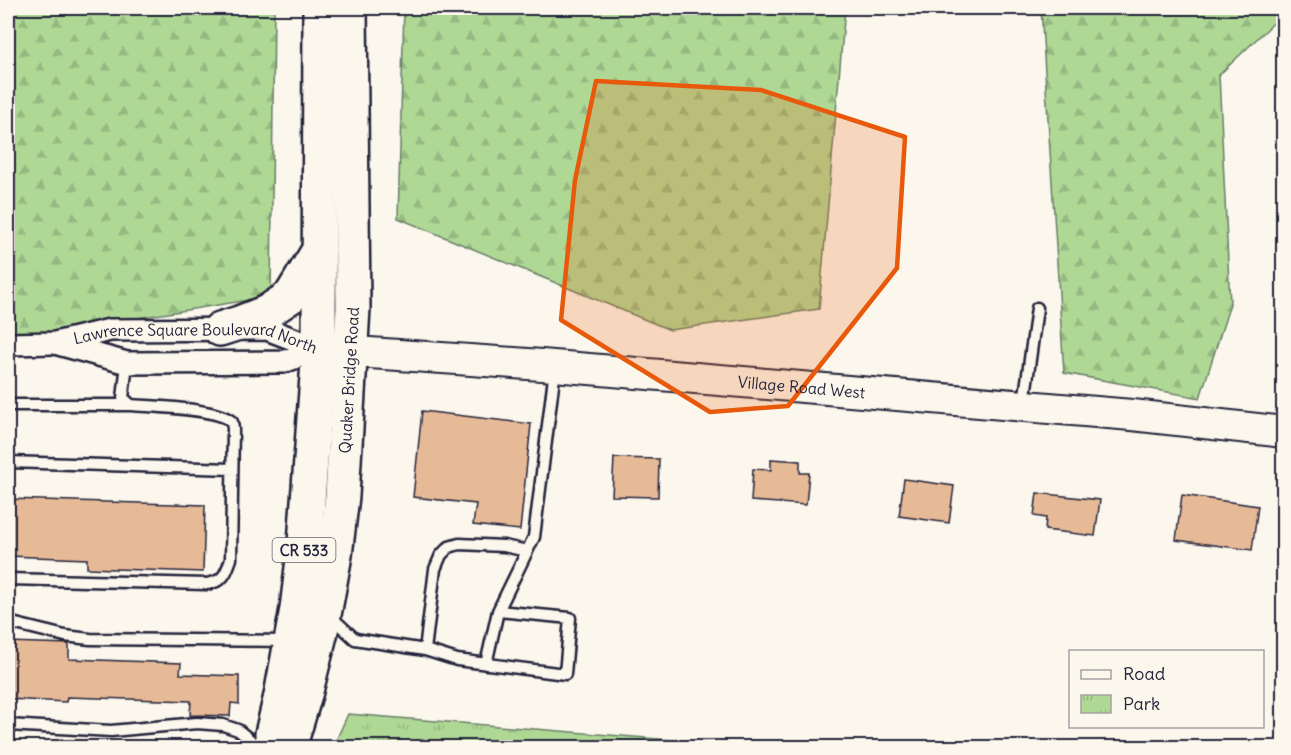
<svg xmlns="http://www.w3.org/2000/svg" width="1291" height="755" font-family="Delius,sans-serif">
<style>
.forest{fill:url(#forest-firs);stroke:#687d68;stroke-width:1.5}
.park{fill:url(#park-tufts);stroke:#687d68;stroke-width:1.5}
.building{fill:#e7ba97;stroke:#22223b;stroke-width:1.5}
.lines{fill:none;stroke-linecap:round;stroke-linejoin:round}
.service-casing{stroke:#22223b;stroke-width:15}
.minor-casing{stroke:#22223b;stroke-width:26}
.secondary-casing{stroke:#22223b;stroke-width:34}
.primary-casing{stroke:#22223b;stroke-width:38}
.service{stroke:#fbf7ec;stroke-width:10}
.minor{stroke:#fbf7ec;stroke-width:21}
.secondary{stroke:#fbf7ec;stroke-width:30}
.primary{stroke:#fbf7ec;stroke-width:33}
.marked{fill:#e8590c;fill-opacity:0.2;stroke:#e8590c;stroke-width:4.5;stroke-linejoin:round}
.labels{text-anchor:middle;dominant-baseline:central;stroke-width:5;stroke-linejoin:round;paint-order:stroke}
.shield{fill:#fbf7ec;stroke:#636270;stroke-width:1.5}
.shield-label{font-size:15px;font-weight:bold;fill:#22223b}
.street-label{font-size:16px;fill:#22223b;stroke:#fbf7ec}
</style>
<defs>
<pattern id="forest-firs" width="22" height="20" patternUnits="userSpaceOnUse" patternTransform="scale(1.5)"><rect width="22" height="20" fill="#afd895"/><path d="M5 1l3.5 6h-7zM16 11l3.5 6h-7z" fill="#96b981"/></pattern>
<pattern id="park-tufts" width="24" height="20" patternUnits="userSpaceOnUse" patternTransform="scale(1.5)"><rect width="24" height="20" fill="#afd895"/><path d="M3 7l-1-3M5 7V3M7 7l1-3M15 17l-1-3M17 17v-4M19 17l1-3" fill="none" stroke="#96b981"/></pattern>
</defs>
<rect width="100%" height="100%" fill="#fbf7ec"/>
<filter id="ink" filterUnits="userSpaceOnUse"><feTurbulence type="fractalNoise" baseFrequency=".0167" numOctaves="2"/><feDisplacementMap in="SourceGraphic" scale="12" xChannelSelector="R" yChannelSelector="G"/><feConvolveMatrix kernelMatrix="1 2 1 2 8 2 1 2 1" color-interpolation-filters="sRGB"/></filter>
<g filter="url(#ink)">
<path class="forest" d="M8,8H274L271,295L268,297L13,338L8,318Z
M404,8H845L819,309L670,330L398,218Z
M1041,8H1283V14L1219,75L1230,304L1200,398L1064,373Z"/>
<path class="park" d="M348,714L758,747H333Z"/>
<path class="building" d="M422,411L531,424L520,530L473,525L476,504L413,497Z
M614,458L659,459L658,497L612,496Z
M771,459L800,461V473H809L806,505L751,501L753,469L771,470Z
M904,479L954,486L949,523L899,516Z
M1037,493L1100,500L1095,536L1045,530L1046,518L1034,516Z
M1182,495L1258,506L1252,550L1176,540Z
M8,499L205,505L203,572L87,568V559L8,556Z
M8,642L69,644V659L181,663L180,674L239,676V704L231,703L230,716L190,715L191,701L67,697L66,702L8,699Z"/>
<g class="lines">
<g class="service-casing">
<path id="service" d="M1024,403L1037,308
M8,405H131
M8,462L232,469
M8,579L206,584C224,582 226,573 231,559L233,429L232,422C219,408 153,407 131,405L123,398L127,363
M329,615L355,639L425,650L457,660L565,674L570,618L498,611
M8,622L65,636L90,639L288,641
M425,650L435,569L441,555L449,547L459,544L504,546L527,551
M486,664L498,611L534,537L555,369
M8,725L111,731L197,723L223,725L238,730L260,748"/>
</g>
<g class="minor-casing">
<g id="minor">
<path id="s1" d="M8,344L55,343L110,330L267,329L319,349"/>
<path d="M58,344L127,363L283,362L319,349"/>
</g>
</g>
<g class="secondary-casing">
<g id="secondary">
<path id="s2" d="M327,350L542,365L1132,415L1284,432"/>
</g>
</g>
<g class="primary-casing">
<g id="primary">
<path d="M220,329L239,323L267,312L291,296L319,250"/>
<path d="M272,734L281,696L297,609L305,543L319,349L320,8"/>
<path id="s3" d="M289,748L306,691L321,631L335,555L342,496L353,308L350,8"/>
</g>
</g>
<use href="#service" class="service"/>
<use href="#minor" class="minor"/>
<use href="#secondary" class="secondary"/>
<use href="#primary" class="primary"/>
</g>
</g>
<path class="marked" d="M596,81L761,90L905,137L897,268L788,406L710,412L561,320L575,180Z"/>
<g class="labels">
<rect class="shield" x="272.5" y="538" width="63" height="24" rx="4.5"/>
<g class="shield-label">
<text x="304" y="550">CR 533</text>
</g>
<g class="street-label">
<text stroke="none"><textPath href="#s1" startOffset="190">Lawrence Square Boulevard North</textPath></text>
<text stroke="none"><textPath href="#s3" startOffset="374">Quaker Bridge Road</textPath></text>
<text stroke="none"><textPath href="#s2" startOffset="476">Village Road West</textPath></text>
</g>
</g>
<rect width="1291" height="755" fill="none" stroke="#fbf7ec" stroke-width="30"/>
<rect x="15" y="15" width="1261" height="725" fill="none" stroke="#22223b" stroke-width="2" filter="url(#ink)"/>
<rect x="1069" y="650" width="195" height="78" fill="#fbf7ec" stroke="#a4a2a5" stroke-width="1.5"/>
<rect x="1081" y="670" width="30" height="9" fill="#fbf7ec" stroke="#a4a2a5" stroke-width="1.5"/>
<text x="1123" y="680" font-size="18" fill="#22223b">Road</text>
<rect x="1081" y="695" width="30" height="18" fill="url(#park-tufts)" stroke="#a4a2a5" stroke-width="1.5"/>
<text x="1123" y="710" font-size="18" fill="#22223b">Park</text>
</svg>
